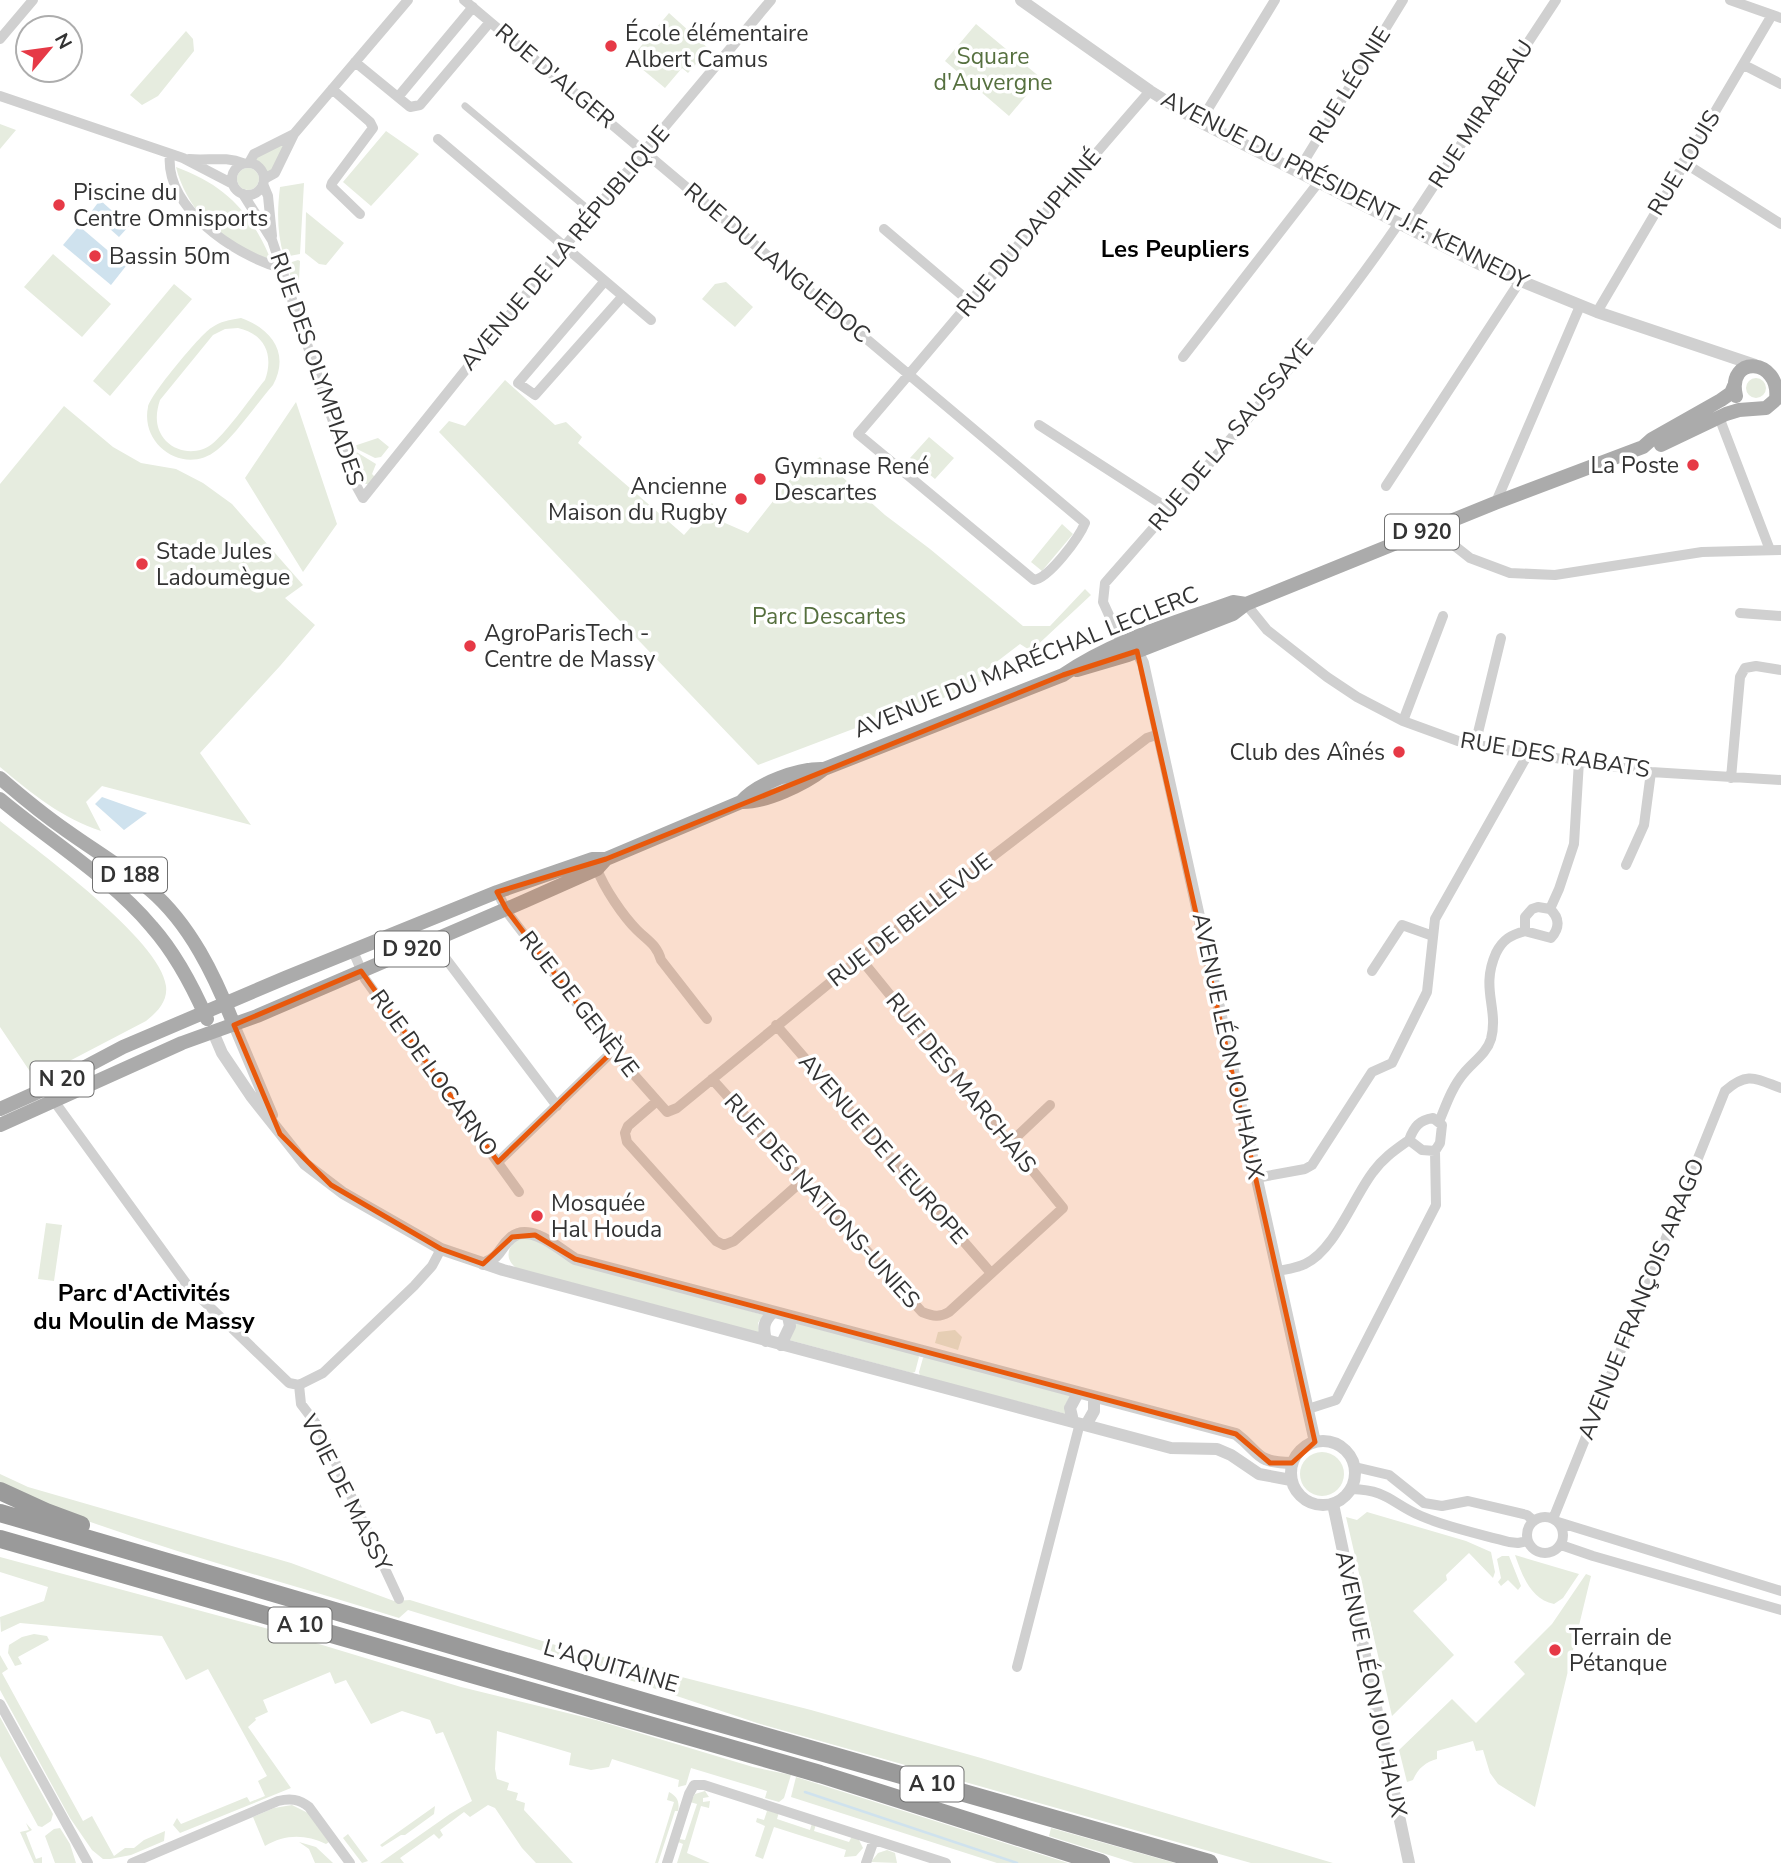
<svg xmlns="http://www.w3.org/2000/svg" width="1781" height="1863" font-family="'Nunito Sans',sans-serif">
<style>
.green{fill:#e6ecdf;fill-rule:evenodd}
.water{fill:#cfe2ee}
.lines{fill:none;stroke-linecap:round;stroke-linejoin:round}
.stream{stroke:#cfe2ee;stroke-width:2.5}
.pedestrian{stroke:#d0d0d0;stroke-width:7}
.minor{stroke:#d0d0d0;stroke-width:10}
.tertiary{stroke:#d0d0d0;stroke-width:12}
.primary{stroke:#ababab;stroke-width:14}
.motorway{stroke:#9a9a9a;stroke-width:18}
.marked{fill:#e8590c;fill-opacity:0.2;stroke:#e8590c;stroke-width:5;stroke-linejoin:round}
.poi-dot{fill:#e63946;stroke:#fff;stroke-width:2.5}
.labels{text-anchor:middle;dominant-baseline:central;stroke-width:7;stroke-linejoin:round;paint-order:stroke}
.shield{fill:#fff;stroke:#707070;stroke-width:2}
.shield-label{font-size:21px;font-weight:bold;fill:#333}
.poi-label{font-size:23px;fill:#333;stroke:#fff;text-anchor:start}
.park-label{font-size:23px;fill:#56703f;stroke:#fff}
.street-label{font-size:23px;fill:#333;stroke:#fff}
.neighbourhood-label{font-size:24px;font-weight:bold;fill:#000;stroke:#fff}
</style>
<rect width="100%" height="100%" fill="#fff"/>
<path class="green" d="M669,13L709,49L688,73L682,68L665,88L630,59Z
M976,24L1041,78L1009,116L945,61Z
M186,31L193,39L194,51L158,96L142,105L130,95Z
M0,124L16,130L0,149Z
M386,131L419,154L371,206L343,182Z
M287,140L274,169L267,174L256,161V157Z
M176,167C225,185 251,212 271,260C227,254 186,209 176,167Z
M237 179a11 11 0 1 1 22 0a11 11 0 1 1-22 0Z
M304,183L300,254L284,257C277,233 277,212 280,187Z
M306,212L344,243L326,265L319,264L305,253Z
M53,254L111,304L82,337L24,287Z
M298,260L300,261L299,280L293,282L286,264Z
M726,282L753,307L735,327L702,299L715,284Z
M174,284L192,299L110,396L93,381Z
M241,318C272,329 290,354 273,385C258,402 234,437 217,450C185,476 140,446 148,407C150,395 200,335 211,328C221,321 229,320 241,318ZM238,328C265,334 274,355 265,380C251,397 228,431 212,444C198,455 178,453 166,441C155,429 155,415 160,400L213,335L225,329Z
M1746 388a10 10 0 1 1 20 0a10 10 0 1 1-20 0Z
M505,380L555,425L566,422L582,437L578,443L684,535L712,503L725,523L748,533L796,472L820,457L885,515L930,549L1023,626H1050L1085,589L1091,595L1031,651L1020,644L986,670L989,678L946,697L861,726L758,765L439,432L449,421L465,426Z
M296,402L337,524L303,572L245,478Z
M64,406L113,447L141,463L176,469L203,483L232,504L303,585L285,598L315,625L280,666L200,753L251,825L102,786L86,802L101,831C63,819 31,793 0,767V484Z
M929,437L954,458L935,479L910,458Z
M378,438L389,447L381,457L375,458L355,448L354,446Z
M350,448L376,464L372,474L375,477L369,484H362L358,480L348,450Z
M1062,524L1073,534L1042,571L1031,562Z
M0,821C37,851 161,940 166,986C168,1002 156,1013 146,1021L35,1079L0,1027Z
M46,1223L62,1225L54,1281L38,1279Z
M531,1238L559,1254L763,1315L758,1323L759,1333L516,1268C505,1258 507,1250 516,1240Z
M793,1321L917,1354L919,1357L915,1372L912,1373L789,1340Z
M955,1330L962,1337L958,1350L935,1343L938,1332Z
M925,1356L1071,1395L1065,1405L1066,1414L920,1376L919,1372L923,1358Z
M1300 1474a22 22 0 1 1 44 0a22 22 0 1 1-44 0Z
M0,1474L28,1487L291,1563L394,1601L410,1600L552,1644L811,1710L981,1758L1333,1863H1251L757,1723L552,1654L408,1610L399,1618C265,1576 130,1542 0,1487Z
M1367,1512L1466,1541L1491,1552L1495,1572L1493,1578L1469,1553L1446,1575L1447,1580L1413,1611L1454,1655L1392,1716L1346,1517L1357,1520Z
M1515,1555L1579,1574L1563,1598L1554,1604C1531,1600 1522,1575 1515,1555Z
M1502,1556H1509L1521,1586L1518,1590L1508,1580L1501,1586L1498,1582L1501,1578L1497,1559Z
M0,1557L276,1631L461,1687L596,1720L753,1767L791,1775L784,1798L779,1802L765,1798L767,1791L691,1768L686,1785L678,1787L679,1780L612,1759L609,1767L591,1770L569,1765L571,1753L497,1731L495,1769L497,1779L509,1783L507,1790L518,1793L516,1800L525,1803L524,1810L573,1863H536L522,1848L495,1808L488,1805L470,1817L464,1812L440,1830L443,1835L439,1839L434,1834L400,1858L404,1863H380L450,1814L472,1801L443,1732L436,1734L430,1720L402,1711L371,1724L346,1680L335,1684L330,1672L263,1700L268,1712L255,1718L256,1720L248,1727L291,1788L180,1833L173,1825L177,1818L181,1824L247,1797L250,1802L265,1796L258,1781L267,1776L208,1669L186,1680L162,1636L20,1623L1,1632L0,1617L44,1601L48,1587L0,1572Z
M1586,1574L1591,1576L1535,1807L1498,1784L1490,1773L1483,1750L1476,1751L1473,1741L1437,1751V1759C1426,1762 1418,1768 1413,1780L1407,1782L1399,1750L1452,1699L1476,1723L1525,1674L1514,1662L1552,1624Z
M34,1634L47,1636L49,1640L18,1657L22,1664L15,1666L8,1653L9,1645L22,1637Z
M0,1655L8,1669L2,1673L83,1821L92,1816L114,1856L125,1848H134L144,1840L165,1831L164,1841L131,1855L110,1859H103L92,1850L70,1818L0,1690Z
M0,1717L53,1814L51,1821L42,1827L38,1826L0,1756Z
M796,1777L1068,1863H997L791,1797Z
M705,1791L709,1797L703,1798V1802L710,1801L709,1808L701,1806L687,1853L710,1863H677L683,1844L678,1842L679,1839L685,1840L697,1804L690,1802L695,1794Z
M669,1792C677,1796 680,1802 678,1811H675L658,1863H655L674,1802L667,1800Z
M292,1805L308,1813L329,1842L326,1844C305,1834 285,1834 265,1846L253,1817L274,1808Z
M435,1806L434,1814L405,1835H401L382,1847L380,1845Z
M761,1807L779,1812L777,1819L810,1830L812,1823L816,1824L814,1831L849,1842L852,1836L859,1840L863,1848L856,1856L844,1857L846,1850L774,1827L763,1859L755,1856L765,1826L756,1822L757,1818L764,1820L767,1811L760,1808Z
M26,1823L32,1830L26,1833L36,1859L42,1857V1863H34L20,1832L29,1830Z
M60,1828L70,1844L76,1863H55L45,1836L54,1829Z
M1051,1828L1175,1863H1134L1049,1836Z
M348,1834L368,1861L362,1863L343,1838Z
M299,1842L316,1847L333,1863H315L309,1849Z
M887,1850L895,1853L897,1863L871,1862L878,1853Z"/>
<path class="water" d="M100,200L129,226L119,237L91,212Z
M79,226L126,266L111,285L63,245Z
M102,797L147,813L124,830L95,804Z"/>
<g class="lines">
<path class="stream" d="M805,1792L1017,1863"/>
<path class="pedestrian" d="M465,106L594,214"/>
<path class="minor" d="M464,0L1085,523C1079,538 1049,578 1034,580L858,434C956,320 1051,204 1150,91
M1730,0L1781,18
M0,39L33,0
M355,62L410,107L420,105L490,22
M1744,65L1781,84
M332,89L370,122L373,128L332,183L331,186L360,214
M0,96L183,158L233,184
M398,97L473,7
M1200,122L1275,0
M438,139L651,320
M170,154C164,208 236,256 281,268
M189,159C207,161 226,156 243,163
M1683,162L1781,224
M249,163L254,154L294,134
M232 179a16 16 0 1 1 32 0a16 16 0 1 1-32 0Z
M1298,171L1403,0
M264,179L275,173L294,134L408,0
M263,184L268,196L272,236
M243,194L272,240L352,478L363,498L564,247L771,0
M1405,226L1416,213L1556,0
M884,229L971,303
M604,282L518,383L535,395L622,297
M1597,312L1772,15
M1183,357L1318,183
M1719,417L1770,550
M1039,425L1169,509
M1386,486L1520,281
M1496,502L1580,306
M1432,528L1470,558L1510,573L1555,575L1702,552L1781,550
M1246,604L1267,630L1327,677L1357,697L1403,721L1458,741L1528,754L1651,772L1781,780
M1740,613L1781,616
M1124,648L1103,602L1105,583C1207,467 1311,351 1399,223
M1403,721L1443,616
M1475,745L1501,638
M1731,778L1740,677L1745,668L1756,666L1781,670
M1626,865L1644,825L1651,772
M597,869C604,888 623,916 637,930C648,941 657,945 661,960L707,1019
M497,892L510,916L613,1051L667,1112L677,1108L860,958L1147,738L1159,734
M1538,907L1550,909C1560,918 1560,928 1551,938L1525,931V917L1532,909Z
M1550,909L1559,889L1574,844L1579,761
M434,939L437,947L557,1106
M353,951L365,979L519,1192
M1372,971L1402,925L1433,936
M776,1025L991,1273
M712,1079L922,1312C933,1316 939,1318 949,1312L1063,1208L860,958
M54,1101L188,1286L289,1383L299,1385L323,1373L414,1286L432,1266L441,1249
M657,1101L628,1126L625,1133L627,1142L716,1241L724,1245L734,1241L802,1181
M1433,1118L1442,1125L1440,1143L1435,1151L1422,1150L1409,1140C1414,1127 1419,1120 1433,1118Z
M1439,1122C1446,1105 1452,1087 1464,1073C1473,1062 1487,1053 1491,1039C1499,1008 1480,989 1496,953C1503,939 1511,935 1525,931
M1010,1143L1050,1105
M498,1162L613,1051
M1256,1178L1305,1169L1312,1165L1372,1072L1392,1063L1427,992L1435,919L1528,754
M1278,1271C1287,1269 1297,1268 1305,1264C1335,1250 1353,1198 1373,1172C1383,1158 1395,1150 1409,1140
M299,1385L301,1404L320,1429L399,1599
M1308,1409L1336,1400L1436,1205L1435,1151
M1355,1467L1389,1475L1424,1503L1442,1506L1468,1501L1527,1515L1534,1521
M1352,1489C1388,1490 1391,1503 1421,1516C1449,1528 1480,1534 1509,1542L1518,1543L1528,1541
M1527 1535a18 18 0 1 1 36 0a18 18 0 1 1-36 0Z
M1553,1519L1725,1091C1748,1071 1756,1079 1781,1088
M1558,1522L1781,1591
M1561,1545L1593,1556L1781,1610
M1017,1667L1080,1423
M0,1704L88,1863
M132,1863L278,1801C290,1798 299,1799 309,1807L350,1863
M667,1863L689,1794L694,1785H704L946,1863
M866,1863L874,1840"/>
<path class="tertiary" d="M1021,0L1150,91L1200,122L1479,264L1597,312L1755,365
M1137,651L1143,663L1315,1442
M234,1025L272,1115
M213,1032L222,1053L251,1096L305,1164L343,1193L441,1249L503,1270L1171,1448L1217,1449L1231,1455L1259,1474L1291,1480
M483,1264C503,1255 498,1249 511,1238C530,1222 559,1249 575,1259L1236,1434C1262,1454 1254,1462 1292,1463
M766,1341C763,1327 763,1322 773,1312
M781,1345L790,1326L788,1316
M1073,1421L1070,1408L1078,1393
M1086,1425L1094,1411V1397
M1291 1473a32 32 0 1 1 64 0a32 32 0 1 1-64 0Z
M1333,1504L1409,1863"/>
<path class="primary" d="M1736,396C1726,354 1781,358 1776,399
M1661,445L1726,414L1739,410L1766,408L1781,395
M1077,670L1128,655L1233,614L1246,604L1495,503L1643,447L1652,439L1721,400L1731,393L1734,386
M0,778C22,797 44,815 67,831C95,851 124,868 150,890C190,924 215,976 234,1025
M0,799C49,840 111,878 152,927C175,953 193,987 207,1019
M741,802C757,783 799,768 824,769
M0,1109L38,1092L123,1047L285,978L497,892L592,859H606L741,802C765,803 805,784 824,769L1063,675C1114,640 1175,623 1233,602L1246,604
M0,1125L182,1043L257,1016L525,901L597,869L606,859"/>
<path class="motorway" d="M0,1491L46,1512L81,1525
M0,1513L656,1705L1209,1863
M0,1539L820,1774L1101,1863"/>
</g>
<path class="marked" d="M1137,651L1315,1442L1292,1463H1270L1236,1434L575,1259L535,1235L512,1237L483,1264L441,1249L331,1185L280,1134L234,1025L361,971L498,1162L613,1051L506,909L497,892L606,859L1063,675Z"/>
<g class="poi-dot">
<circle cx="611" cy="46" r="7"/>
<circle cx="59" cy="205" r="7"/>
<circle cx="95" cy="256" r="7"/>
<circle cx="1693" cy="465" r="7"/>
<circle cx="760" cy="479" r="7"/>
<circle cx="741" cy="499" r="7"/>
<circle cx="142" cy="564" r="7"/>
<circle cx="470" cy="646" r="7"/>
<circle cx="1399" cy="752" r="7"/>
<circle cx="537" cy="1216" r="7"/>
<circle cx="1555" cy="1650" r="7"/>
</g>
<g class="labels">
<g class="shield">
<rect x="1385" y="514.5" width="74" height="35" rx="5"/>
<rect x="93" y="857.5" width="74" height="35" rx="5"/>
<rect x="375" y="931.5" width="74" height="35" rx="5"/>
<rect x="30.5" y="1061.5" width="63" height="35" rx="5"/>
<rect x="268.5" y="1607.5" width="63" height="35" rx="5"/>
<rect x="900.5" y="1766.5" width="63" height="35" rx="5"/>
</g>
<g class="shield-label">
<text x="1422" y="532">D 920</text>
<text x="130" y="875">D 188</text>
<text x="412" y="949">D 920</text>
<text x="62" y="1079">N 20</text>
<text x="300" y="1625">A 10</text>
<text x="932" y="1784">A 10</text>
</g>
<g class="poi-label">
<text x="625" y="33">École élémentaire<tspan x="625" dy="26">Albert Camus</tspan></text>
<text x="73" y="192">Piscine du<tspan x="73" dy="26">Centre Omnisports</tspan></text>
<text x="109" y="256">Bassin 50m</text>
<text x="1679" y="465" text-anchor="end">La Poste</text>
<text x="774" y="466">Gymnase René<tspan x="774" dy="26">Descartes</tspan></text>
<text x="727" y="486" text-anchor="end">Ancienne<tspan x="727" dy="26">Maison du Rugby</tspan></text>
<text x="156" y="551">Stade Jules<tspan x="156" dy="26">Ladoumègue</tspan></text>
<text x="484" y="633">AgroParisTech -<tspan x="484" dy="26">Centre de Massy</tspan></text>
<text x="1385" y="752" text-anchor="end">Club des Aînés</text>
<text x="551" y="1203">Mosquée<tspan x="551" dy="26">Hal Houda</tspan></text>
<text x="1569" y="1637">Terrain de<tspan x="1569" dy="26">Pétanque</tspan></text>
</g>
<g class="park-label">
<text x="993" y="56">Square<tspan x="993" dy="26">d'Auvergne</tspan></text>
<text x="829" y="616">Parc Descartes</text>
</g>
<g class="street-label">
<text transform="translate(555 76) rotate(40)">RUE D'ALGER</text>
<text transform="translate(1350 85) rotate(-58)">RUE LÉONIE</text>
<text transform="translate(1481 114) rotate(-57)">RUE MIRABEAU</text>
<text transform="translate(1684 163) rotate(-59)">RUE LOUIS</text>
<text transform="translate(1345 190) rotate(27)">AVENUE DU PRÉSIDENT J.F. KENNEDY</text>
<text transform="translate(1029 233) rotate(-50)">RUE DU DAUPHINÉ</text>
<text transform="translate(565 248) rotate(-50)">AVENUE DE LA RÉPUBLIQUE</text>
<text transform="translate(777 263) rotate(40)">RUE DU LANGUEDOC</text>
<text transform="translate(317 369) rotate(71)">RUE DES OLYMPIADES</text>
<text transform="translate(1231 435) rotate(-50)">RUE DE LA SAUSSAYE</text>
<text transform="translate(1026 662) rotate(-22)">AVENUE DU MARÉCHAL LECLERC</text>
<text transform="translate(1555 755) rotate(9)">RUE DES RABATS</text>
<text transform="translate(910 920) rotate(-38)">RUE DE BELLEVUE</text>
<text transform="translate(579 1004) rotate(52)">RUE DE GENÈVE</text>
<text transform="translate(1228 1046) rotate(78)">AVENUE LÉON JOUHAUX</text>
<text transform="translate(434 1073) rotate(54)">RUE DE LOCARNO</text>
<text transform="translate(961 1083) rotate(51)">RUE DES MARCHAIS</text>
<text transform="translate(883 1149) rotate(49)">AVENUE DE L'EUROPE</text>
<text transform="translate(822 1201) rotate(48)">RUE DES NATIONS-UNIES</text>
<text transform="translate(1641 1299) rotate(-68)">AVENUE FRANÇOIS ARAGO</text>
<text transform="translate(346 1493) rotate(63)">VOIE DE MASSY</text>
<text transform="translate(611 1666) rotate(16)">L'AQUITAINE</text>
<text transform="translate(1371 1684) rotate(78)">AVENUE LÉON JOUHAUX</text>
</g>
<g class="neighbourhood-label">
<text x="1175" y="249">Les Peupliers</text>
<text x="144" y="1293">Parc d'Activités<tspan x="144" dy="28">du Moulin de Massy</tspan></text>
</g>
</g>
<g transform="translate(49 49) rotate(61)"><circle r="33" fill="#ffffff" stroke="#adadad" stroke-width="2"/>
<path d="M0-5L12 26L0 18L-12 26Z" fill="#e63946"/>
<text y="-10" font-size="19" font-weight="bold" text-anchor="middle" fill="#333333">N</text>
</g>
</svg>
